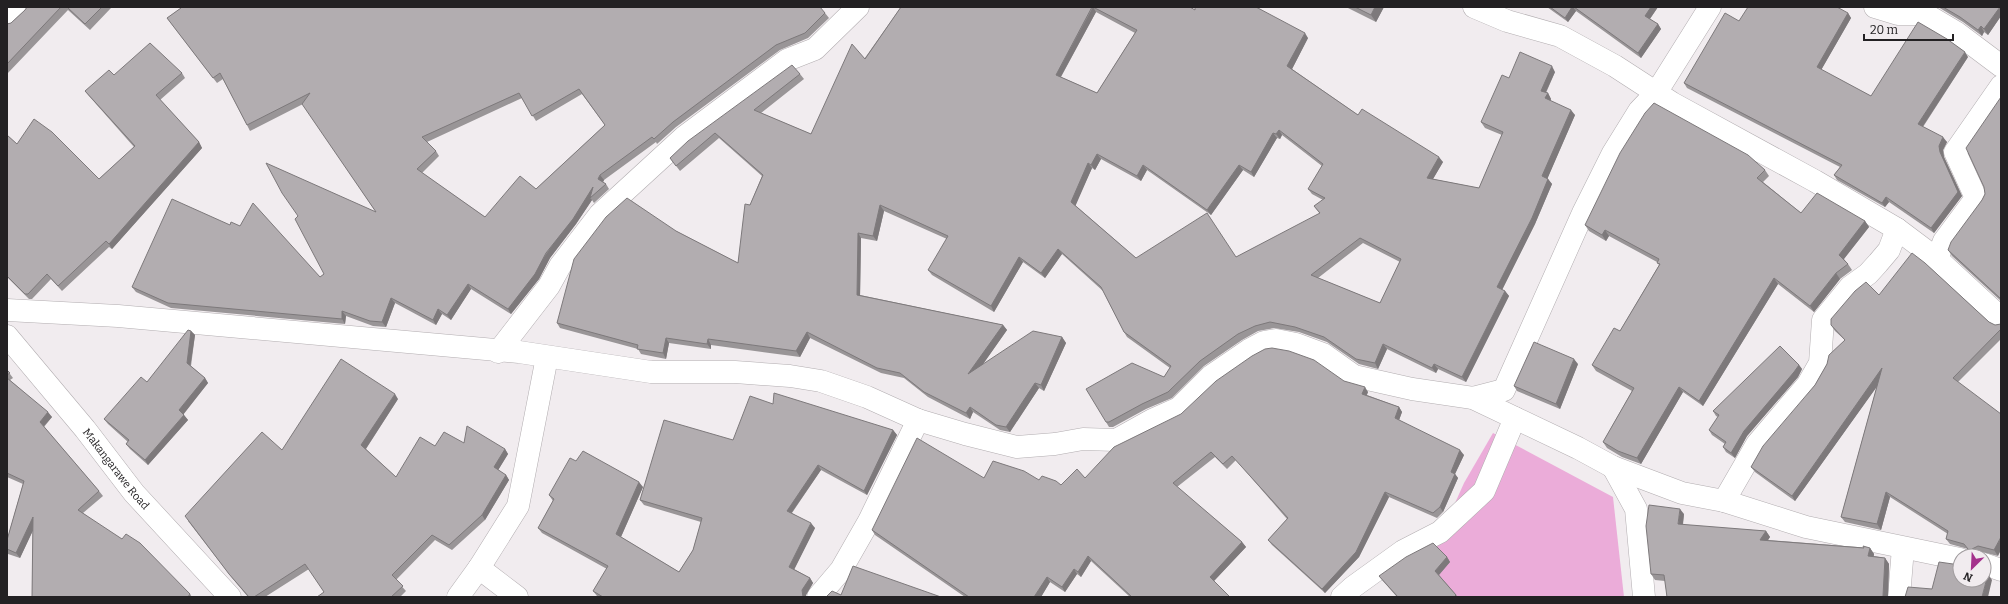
<svg xmlns="http://www.w3.org/2000/svg" width="2008" height="604" font-family="Bitter,serif">
<style>
.green{fill:#ebacd9}
.lines{fill:none;stroke-linecap:round;stroke-linejoin:round}
.street-casing{stroke:#b2adb0;stroke-width:23}
.street{stroke:#fff;stroke-width:22}
.wall{fill:#999597;fill-rule:evenodd}
.shaded-wall{fill:#7d797b}
.building{fill:#b2adb0;stroke:#7d797b;fill-rule:evenodd}
.labels{text-anchor:middle;dominant-baseline:central;stroke-width:3;stroke-linejoin:round;paint-order:stroke}
.street-label{font-size:11px;fill:#232123;stroke:#f1ecef}
</style>
<rect width="100%" height="100%" fill="#f1ecef"/>
<path class="green" d="M1493,433L1613,497L1624,597H1413L1464,483Z"/>
<g class="lines">
<g class="street-casing">
<g id="street">
<path d="M1474,7L1507,21L1560,36L1615,66L1672,103L1815,181L1897,229L1937,259L2001,318"/>
<path d="M1875,7L1898,14H1925L1957,33L2001,66"/>
<path d="M7,19L21,7"/>
<path d="M1937,259L1944,241L1976,198L1955,152L2001,86"/>
<path d="M7,310L118,316L519,352L651,372H735L790,376L821,381L867,397L918,420L965,434L1017,447L1055,444L1083,439L1116,440L1152,420L1179,408L1211,376L1249,350L1264,342L1276,340L1296,344L1323,354L1354,376L1412,389L1473,398L1578,448L1613,467L1682,493L1724,501L1806,527L1960,559"/>
<path id="s1" d="M7,336L85,429L134,493L230,597"/>
<path d="M498,352L549,286L560,266L600,214L684,137L787,60L815,49L858,7"/>
<path d="M1473,398L1504,390L1583,213L1613,153L1639,111L1656,93L1710,7"/>
<path d="M1613,467L1636,509L1644,597"/>
<path d="M1724,501L1757,444L1808,384L1820,363L1823,320L1850,287L1868,274L1878,263L1889,250L1897,229"/>
<path d="M1984,564L2001,570"/>
<path d="M479,568L517,597"/>
<path d="M458,597L479,568L518,506L547,357"/>
<path d="M818,597L841,570L869,521L918,420"/>
<path d="M1342,597L1353,587L1403,551L1440,532L1484,491L1515,418"/>
<path d="M1899,597L1903,548"/>
</g>
</g>
<use href="#street" class="street"/>
</g>
<path class="wall" d="M27,7H110L111,8L90,30L68,10L7,74V24L11,23L25,10Z
M901,7H1190L1195,10L1308,38L1292,69L1358,115L1443,162L1433,179L1479,188L1502,135L1485,128L1481,122L1509,78L1555,72L1546,93H1548L1551,99L1550,101L1575,115L1547,179H1548L1552,184L1535,224L1502,290L1505,291L1509,296L1466,382L1438,369L1436,373L1387,349L1378,369L1359,364L1327,342L1299,332L1274,328L1258,331L1242,340L1204,366L1172,398L1146,409L1113,427H1109L1106,422L1164,377L1170,368L1127,337L1124,332L1103,291L1062,254L1045,278L1023,262L994,312L932,275L928,270L947,239L884,211L877,241L861,238L860,295L1003,325L1007,330L982,365L1062,337L1066,343L1044,391L1039,388L1010,432L1000,430L973,412L970,419L928,397L904,378L881,373L810,338L800,357L711,345V349L669,343L666,359L641,354L638,349L560,328L557,323L676,231L738,263L750,205L762,176L719,138L680,171L670,158L800,74L804,79L761,113L811,134ZM1096,12L1135,33L1097,93L1061,77ZM1282,135L1322,166L1308,189L1312,194L1323,200L1314,206L1320,214L1236,257L1136,258L1075,205L1092,168L1095,170L1101,159L1141,181L1147,170L1211,215L1243,170L1254,177L1277,138L1280,139ZM1363,243L1400,262L1380,303L1318,278Z
M1346,7H1384L1376,22Z
M1547,7H1658L1650,19L1658,24L1661,29L1641,58L1576,11L1568,22Z
M1938,7H2001V16L1988,35L1984,32L1982,36L1963,22Z
M181,8L825,13L829,18L808,38L780,50L676,127L657,144L656,142L604,180L603,182L606,184L609,189L594,203L592,200L576,224L550,258L539,279L511,314L471,289L451,320L442,314L436,325L395,303L386,327L373,326L346,316L345,324L171,308L136,292L132,287L320,277L324,274L376,212L303,104L250,131L247,125L223,79L217,83L167,18ZM582,94L605,125L536,189L485,217L422,173L439,156L436,151L427,142L522,98L536,121Z
M1848,13L1851,18L1821,70L1871,96L1968,57L1923,127L1947,142L1943,150L1944,157L1962,196L1934,233L1889,202L1885,207L1837,180L1834,175L1840,167L1687,88L1684,83L1739,21Z
M182,73L185,78L160,100L199,142L202,148L112,249L109,247L62,291L51,279L32,299H29L7,277V135L17,144L99,179L134,147L89,96L85,91L114,75Z
M2001,97V301L1952,256L1948,250L1982,200L1985,194Z
M1765,170L1769,176L1763,182L1801,213L1865,221L1869,227L1844,259L1848,264L1852,270L1840,279L1814,312L1778,284L1703,406L1683,392L1641,464L1622,457L1607,448L1603,442L1632,391L1596,371L1592,365L1620,331L1659,265L1657,262L1609,236L1606,241L1589,231L1585,225Z
M1879,295L1989,322L2001,329V339L1958,382L1998,556L1982,552L1976,554L1975,556H1969L1968,549L1950,544L1946,539L1948,534L1890,497L1881,530L1845,522L1841,517L1877,386L1795,501L1755,472L1751,467L1815,385L1827,364L1845,340L1835,331L1831,325Z
M191,331L195,335L191,366L205,378L208,383L183,414L188,420L148,465L130,449L126,444L128,442L108,424L104,419L147,382Z
M1578,364L1560,409L1517,391L1514,386Z
M1799,365L1802,369L1798,377L1747,436L1735,458L1726,452L1723,447L1725,444L1712,435L1709,430L1718,417L1716,416L1713,411Z
M7,370L13,378L10,380L52,417L44,427L99,491L103,496L83,513L190,594L192,597H32L33,530L20,558L8,554L7,552V540L23,484L7,477Z
M1344,381L1368,392L1367,395L1399,407L1402,412L1399,420L1464,455L1455,474L1458,478L1443,512L1437,518L1389,497L1359,557L1325,593L1272,545L1268,540L1287,519L1236,460L1227,469L1215,457L1177,487L1242,542L1246,547L1214,581L1230,597H1130L1091,561L1081,577L1077,574L1065,592L1050,582L1041,597H965L875,535L872,530L984,478L1039,480L1061,485L1085,478Z
M398,399L366,449L396,477L435,446L464,443L505,449L508,454L498,470L506,475L509,480L485,520L452,550L435,540L396,580L406,591L400,597H317L324,592L309,569L265,597H248L233,579L188,521L282,450Z
M773,404L893,430L897,435L867,495L821,470L792,513L815,528L794,569L810,578L813,583L806,595V597H599L597,596L593,591L607,569L542,533L538,528L553,501L549,495L576,461L643,487L621,537L679,572L693,550L701,522L644,505L640,500L733,440Z
M1684,514L1683,525L1766,531L1770,537L1768,540L1870,548L1874,554V556L1885,558L1889,564L1888,597H1667L1665,581L1655,580L1651,574Z
M1447,557L1450,562L1439,575L1458,597H1397L1383,581L1379,576Z"/>
<path class="shaded-wall" d="M1093,7L1096,12L1059,80L1056,75Z
M1375,7H1384L1376,22L1371,15Z
M1572,7H1573L1576,11L1568,22L1565,18Z
M1651,7H1658L1649,20L1645,16Z
M2000,7H2001V16L1988,35L1984,29Z
M1848,13L1851,18L1820,72L1817,67Z
M1658,24L1661,29L1641,58L1638,53Z
M1981,26L1984,32L1982,36L1978,30Z
M1305,33L1308,38L1291,71L1287,66Z
M1965,52L1968,57L1921,129L1918,124Z
M1552,66L1555,72L1544,96L1541,91Z
M1548,93L1551,99L1549,104L1545,98Z
M1571,110L1575,115L1546,182L1542,176Z
M1279,130L1282,135L1280,139L1276,134Z
M1273,133L1277,138L1254,177L1251,172Z
M1943,137L1947,142L1943,150L1944,157L1962,196L1934,233L1931,228L1939,146Z
M199,142L202,148L112,249L109,244Z
M1097,154L1101,159L1095,170L1091,165Z
M1439,157L1443,162L1430,184L1427,178Z
M1088,163L1092,168L1075,207L1071,202Z
M1143,165L1147,170L1141,181L1137,176Z
M1239,165L1243,170L1211,215L1207,210Z
M600,175L604,180L602,184L598,179Z
M1548,179L1552,184L1535,224L1501,292L1497,287Z
M593,187L590,198L592,200L576,224L550,258L539,279L511,314L508,309Z
M1886,197L1889,202L1885,207L1882,203Z
M880,205L884,211L877,241L873,236Z
M1865,221L1869,227L1843,260L1839,255Z
M1605,230L1609,236L1606,241L1602,235Z
M858,233L861,238L860,300L857,295Z
M1058,249L1062,254L1045,278L1041,273Z
M1019,257L1023,262L994,312L991,306Z
M1836,273L1840,279L1814,312L1810,306Z
M1774,278L1778,284L1703,406L1699,401Z
M468,284L471,289L451,320L447,315Z
M1505,291L1509,296L1466,382L1462,377Z
M391,298L395,303L386,327L382,322Z
M438,309L442,314L436,325L433,320Z
M342,311L346,316L345,324L342,319Z
M1003,325L1007,330L972,380L968,374Z
M191,331L195,335L190,368L187,363Z
M807,332L810,338L800,357L796,351Z
M1062,337L1066,343L1044,391L1041,385Z
M666,338L669,343L666,359L663,353Z
M708,339L711,345V349L707,344Z
M1383,344L1387,349L1378,369L1375,363Z
M1574,359L1578,364L1560,409L1556,404Z
M1434,364L1438,369L1436,373L1432,368Z
M1799,365L1802,369L1798,377L1747,436L1735,458L1731,453L1744,431Z
M1882,368L1886,374L1795,501L1792,496Z
M205,378L208,383L183,415L179,410Z
M1035,383L1039,388L1010,432L1006,427Z
M1365,387L1368,392L1365,398L1362,394Z
M1679,387L1683,392L1641,464L1637,458Z
M395,394L398,399L365,450L361,445Z
M970,407L973,412L970,419L966,413Z
M1399,407L1402,412L1398,423L1395,418Z
M48,412L52,417L43,427L40,422Z
M184,415L188,420L148,465L145,460Z
M893,430L897,435L867,495L864,491Z
M505,449L508,454L497,472L494,467Z
M1460,450L1464,455L1455,474L1458,478L1443,512L1440,507L1451,472Z
M818,465L821,470L790,515L787,511Z
M506,475L509,480L485,520L482,515Z
M639,482L643,487L620,539L616,534Z
M1385,492L1389,497L1359,557L1325,593L1322,589Z
M1886,492L1890,497L1881,530L1877,524Z
M1680,509L1684,514L1682,530L1678,524Z
M33,517L37,522L20,558L16,553Z
M811,523L815,528L793,572L789,567Z
M1766,531L1770,537L1764,546L1760,540Z
M2001,537V550L1998,556L1994,550Z
M1242,542L1246,547L1213,582L1210,577Z
M1870,548L1874,554L1872,562L1868,556Z
M1972,549L1976,554L1975,556H1969L1968,555Z
M1088,556L1091,561L1081,577L1078,572Z
M1447,557L1450,562L1438,576L1435,571Z
M1885,558L1889,564L1888,597H1884L1883,596Z
M1074,569L1077,574L1065,592L1062,587Z
M1988,574L1992,580L1988,597H1982Z
M1047,577L1050,582L1041,597H1034Z
M810,578L813,583L806,595V597H803L802,590Z"/>
<path class="building" d="M27,7H61L7,64V24L11,23L25,10Z
M67,7H102L85,24Z
M181,7H820L825,13L805,33L776,45L673,122L654,139L652,137L600,175L598,179L606,184L590,198L593,187L573,219L546,253L535,274L508,309L468,284L447,315L438,309L433,320L391,298L382,322L370,321L342,311V319L168,303L132,287L172,199L230,225L231,222L240,226L253,203L320,277L324,274L295,219L298,216L282,193L266,163L376,212L302,104L310,93L247,125L220,73L213,78L167,18L181,8ZM579,89L605,125L536,189L520,176L485,217L417,169L436,151L422,137L519,93L532,116Z
M901,7H1092L1056,75L1097,93L1137,30L1093,7H1190L1195,10V7H1256L1305,33L1287,66L1358,115L1362,109L1439,157L1427,178L1479,188L1503,132L1481,122L1502,75L1509,78L1520,52L1552,66L1541,91L1548,93L1545,98L1571,110L1542,176L1548,179L1532,218L1497,287L1505,291L1462,377L1434,364L1432,368L1383,344L1375,363L1356,359L1324,337L1295,327L1270,322L1255,326L1238,334L1200,361L1168,392L1142,404L1109,422H1106L1086,389L1132,363L1164,377L1171,366L1124,332L1101,287L1058,249L1041,273L1019,257L991,306L928,270L948,236L880,205L873,236L858,233L857,295L1003,325L968,374L1033,331L1062,337L1041,385L1035,383L1006,427L996,425L970,407L966,413L924,392L900,373L877,368L807,332L796,351L708,339L707,344L666,338L663,353L637,349L638,345L557,323L574,259L606,217L627,198L676,231L738,263L745,204L750,205L763,175L715,133L676,166L670,158L688,141L792,65L800,74L754,110L811,134L852,44L865,59ZM1279,130L1323,164L1308,189L1325,198L1314,206L1320,213L1236,257L1207,213L1136,258L1071,202L1088,163L1091,165L1097,154L1137,176L1143,165L1207,210L1239,165L1251,172L1273,133L1276,134ZM1360,238L1401,259L1380,303L1311,275Z
M1355,7H1375L1371,15Z
M1550,7H1572L1565,18Z
M1574,7H1651L1645,16L1658,24L1638,53Z
M1748,7H1837L1848,13L1817,67L1871,96L1918,22L1947,39L1965,52L1918,124L1943,137L1939,146L1940,152L1958,192L1931,228L1886,197L1882,203L1834,175L1842,165L1684,83L1725,13L1739,21Z
M1943,7H2000L1984,29L1981,26L1978,30L1960,17Z
M150,43L182,73L156,95L199,142L109,244L106,241L58,286L47,274L28,294H25L7,276V135L17,144L34,119L52,132L99,179L135,146L85,91L109,70L114,75Z
M2001,97V299L1948,250L1951,242L1982,200L1985,194L1984,187L1966,148Z
M1654,103L1748,155L1765,170L1757,178L1801,213L1817,193L1865,221L1839,255L1848,264L1836,273L1810,306L1774,278L1699,401L1679,387L1637,458L1618,451L1603,442L1634,388L1592,365L1614,328L1620,331L1660,264L1657,263L1659,259L1605,230L1602,235L1585,225L1620,153L1645,113Z
M1912,253L1925,263L1989,322L1995,325L2001,324V329L1953,378L2001,414V537L1994,550L1978,546L1972,549L1968,555V549L1964,544L1946,539L1948,531L1886,492L1877,524L1841,517L1882,368L1792,496L1751,467L1763,446L1815,385L1827,364L1829,355L1845,340L1831,325V319L1855,291L1866,282L1879,295Z
M188,330L191,331L187,363L205,378L179,410L184,415L145,460L126,444L129,440L104,419L141,377L147,382Z
M1534,342L1574,359L1556,404L1514,386Z
M1780,346L1799,365L1794,372L1744,431L1731,453L1723,447L1726,442L1709,430L1719,415L1713,411Z
M1272,348L1289,351L1314,360L1344,381L1365,387L1362,394L1399,407L1395,418L1460,450L1451,472L1455,474L1440,507L1433,513L1385,492L1356,552L1322,589L1268,540L1288,518L1232,456L1223,464L1211,452L1173,483L1242,542L1210,577L1230,597H1132L1088,556L1078,572L1074,569L1062,587L1047,577L1034,597H969L872,530L917,438L984,478L993,461L1024,471L1039,480L1042,476L1056,481L1061,485L1077,469L1085,478L1114,447L1181,414L1216,381L1252,356L1265,349Z
M341,359L395,394L361,445L396,477L420,437L435,446L444,432L464,443L467,426L505,449L494,467L506,475L482,515L449,545L432,535L392,575L403,586L391,597H317L324,592L305,564L254,597H249L229,574L185,516L262,432L282,450Z
M7,370L10,373L7,375Z
M7,378L48,412L40,422L99,491L78,510L122,539L126,534L140,543L190,594L188,597H32L33,517L16,553L7,549V540L24,481L7,473Z
M774,393L893,430L864,491L818,465L787,511L811,523L789,567L810,578L802,590L803,597H603L593,591L608,566L538,528L554,499L549,495L570,458L576,461L583,451L639,482L616,534L679,572L693,550L702,518L640,500L664,420L733,440L750,396L773,404Z
M1649,505L1680,509L1678,524L1766,531L1760,540L1864,548L1863,546L1870,548L1868,556L1885,558L1883,596L1884,597H1667L1664,575L1651,574L1646,526Z
M1433,543L1447,557L1435,571L1456,595L1454,597H1398L1379,576L1406,557Z
M1939,562L1960,565V580H1984V572L1988,574L1982,597H1988H1905L1908,587L1932,589Z
M853,566L941,597H826L832,591L841,595Z"/>
<g class="labels">
<g class="street-label">
<text stroke="none"><textPath href="#s1" startOffset="172">Makangarawe Road</textPath></text>
</g>
</g>
<rect width="2008" height="604" fill="none" stroke="#232123" stroke-width="16"/>
<g transform="translate(1972 568) rotate(204)"><circle r="19" fill="#f1ecef" stroke="#9f9b9d"/>
<path d="M0-3L7 15L0 10L-7 15Z" fill="#a4318c"/>
<text y="-6" font-size="11" font-weight="bold" text-anchor="middle" fill="#232123">N</text>
</g>
<path d="M1864 34v6h89v-6" fill="none" stroke="#232123" stroke-width="2"/>
<text x="1870" y="34" font-size="12" fill="#232123" stroke="#f1ecef" stroke-width="3" paint-order="stroke">20 m</text>
</svg>
